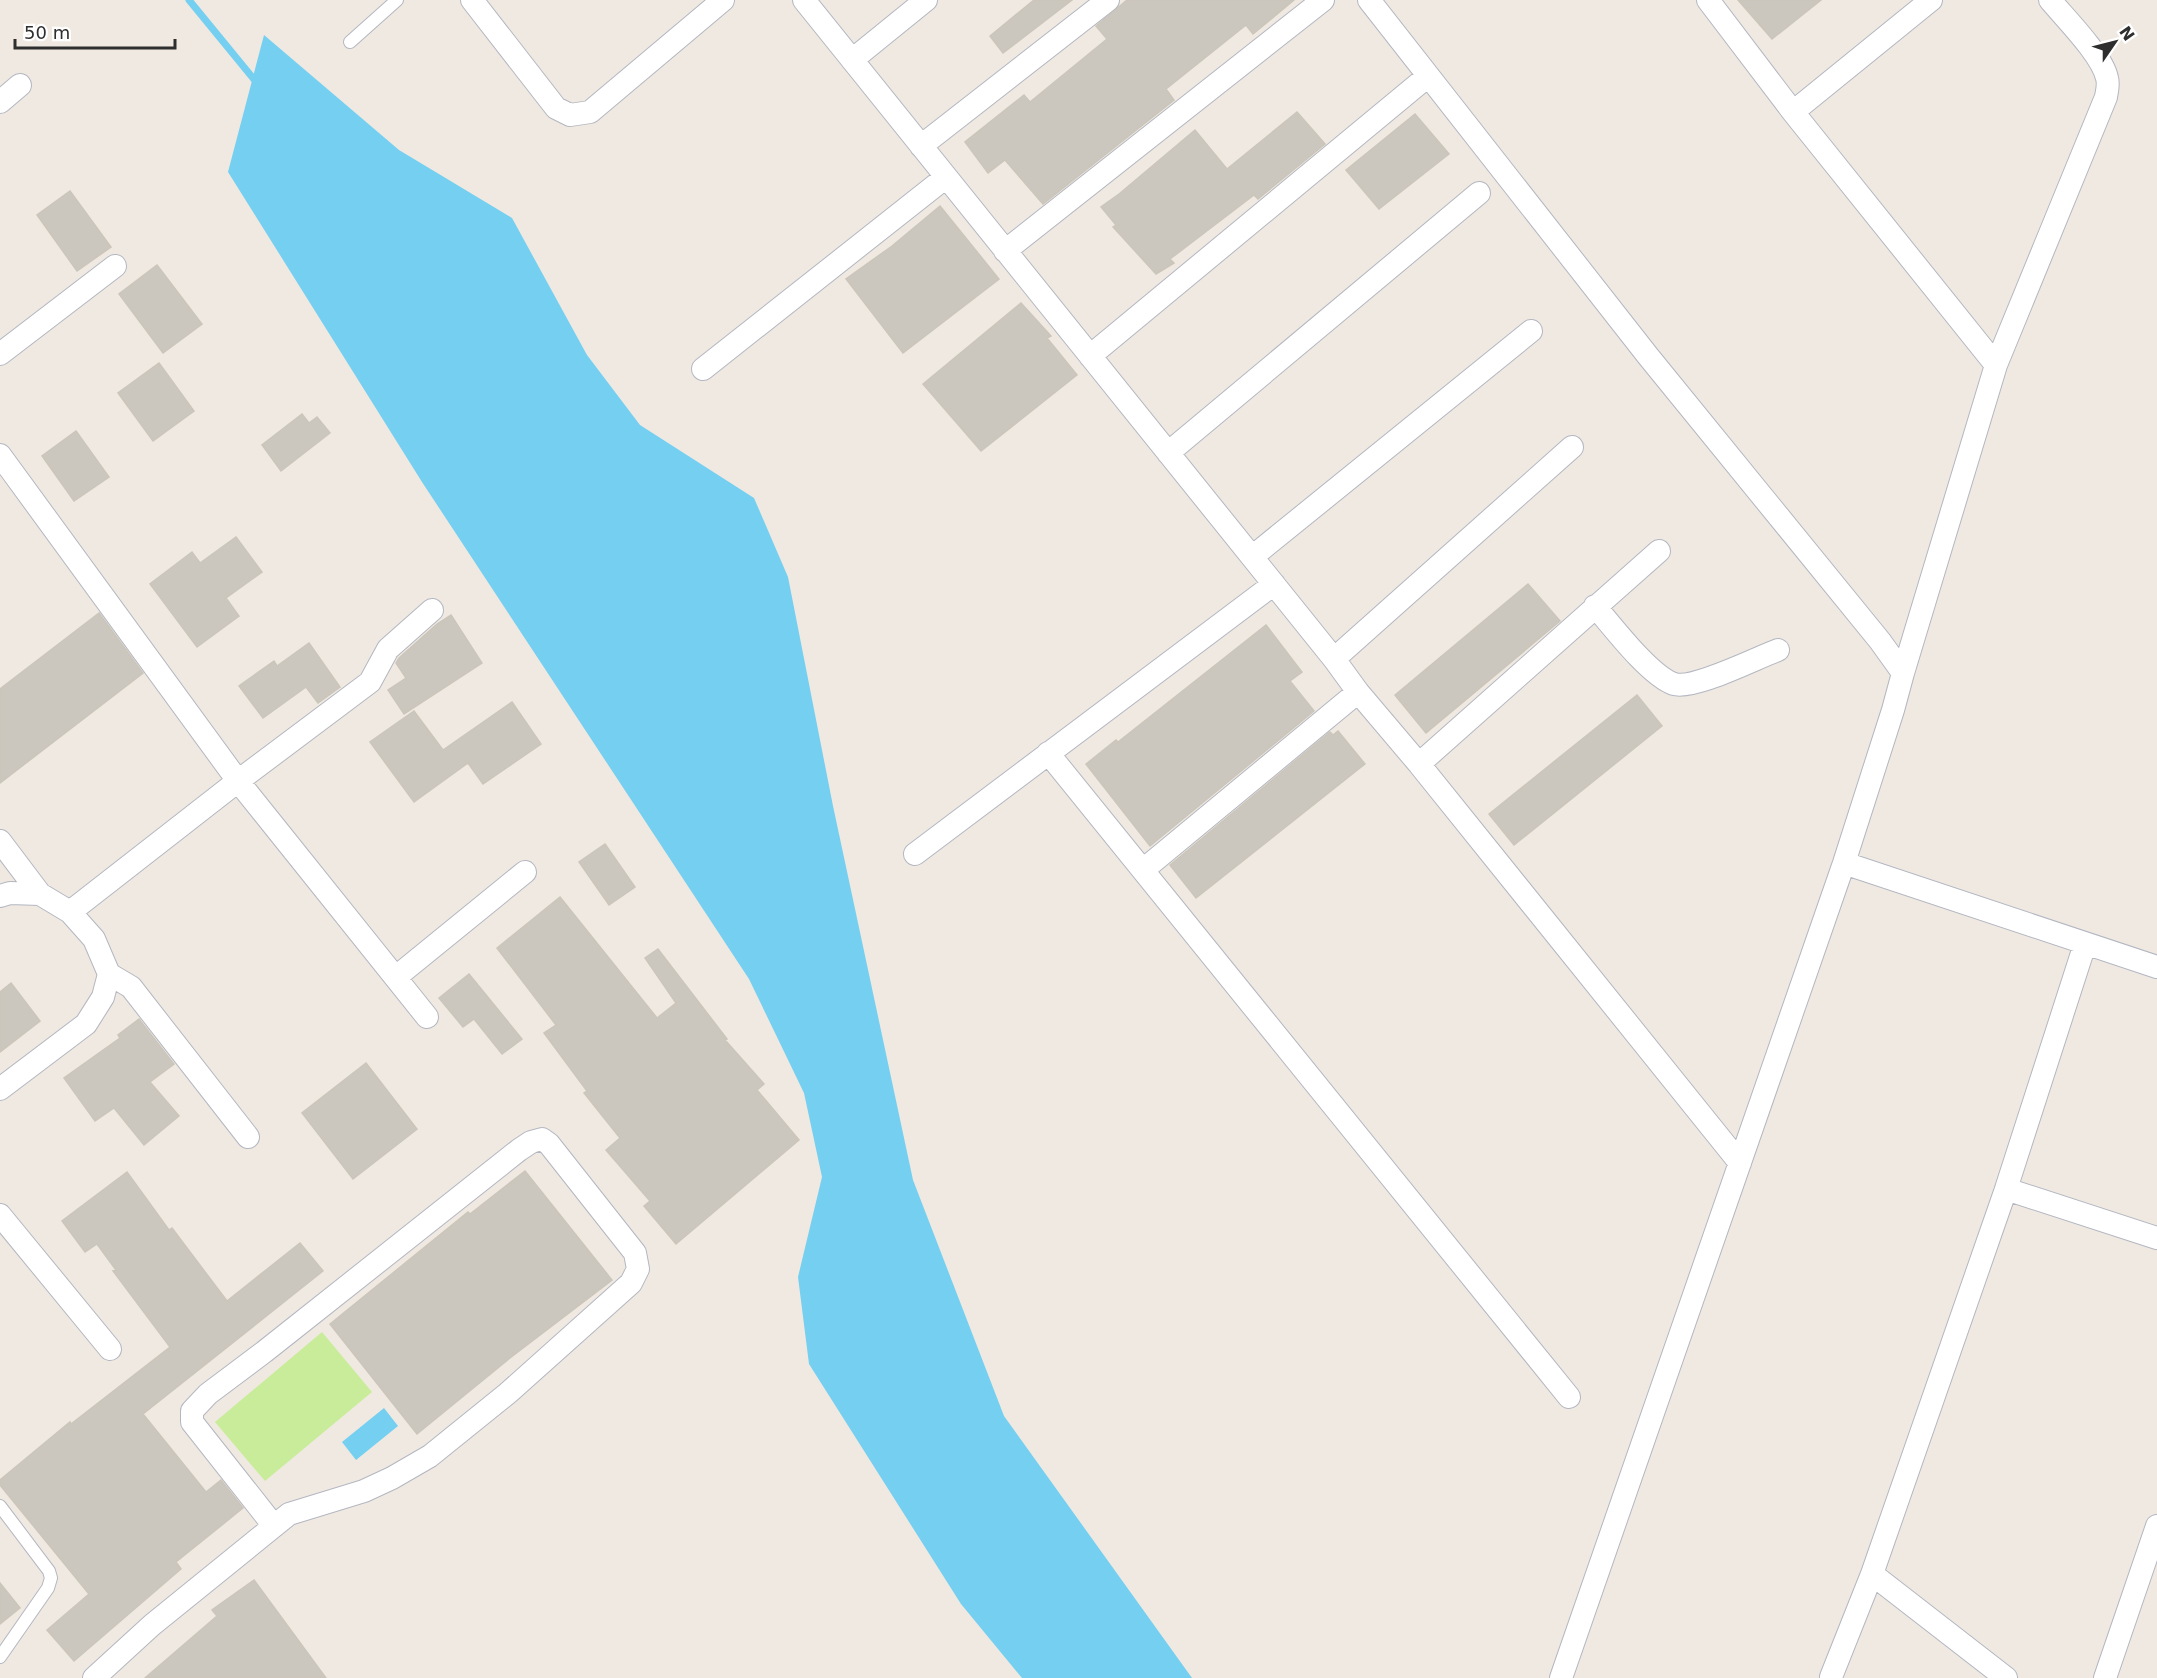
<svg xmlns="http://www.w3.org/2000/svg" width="2157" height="1678" font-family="'DejaVu Sans',sans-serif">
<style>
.pitch{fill:#c9ec9a}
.water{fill:#75cff0}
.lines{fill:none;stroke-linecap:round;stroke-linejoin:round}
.stream{stroke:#75cff0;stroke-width:7}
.building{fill:#cbc7bf;stroke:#cbc5ba;stroke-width:1.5}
.service-casing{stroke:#b4b7c1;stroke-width:14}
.minor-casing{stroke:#b4b7c1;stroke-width:24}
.service{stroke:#fff;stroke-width:12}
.minor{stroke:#fff;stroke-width:22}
</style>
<rect width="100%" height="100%" fill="#efe9e1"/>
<path class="pitch" d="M322,1332L372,1392L265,1481L215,1422Z"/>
<path class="water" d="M264,35L399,150L512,218L587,355L640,425L754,498L788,577L833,806L913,1180L1004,1416L1192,1678H1022L961,1604L809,1364L798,1277L822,1177L804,1093L749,979L422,482L228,172Z
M384,1408L398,1426L356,1460L342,1442Z"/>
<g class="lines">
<path class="stream" d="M189,0L257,83"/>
</g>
<path class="building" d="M1034,0H1072L1003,53L990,36Z
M1127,0H1294L1253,34L1246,25L1166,89L1174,100L1043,204L1005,160L988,173L965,142L1024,95L1030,102L1107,39L1096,26Z
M1738,0H1821L1772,39Z
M1297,112L1325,144L1258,199L1254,195L1170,259L1174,263L1156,274L1113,227L1116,225L1101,207L1119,194L1195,130L1227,169Z
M1415,114L1449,154L1379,209L1346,170Z
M70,191L111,247L77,271L37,215Z
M940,206L999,279L903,353L846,279L892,246Z
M157,265L202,324L163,353L119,294Z
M1021,303L1051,336L1047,338L1077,375L981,451L923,384Z
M159,363L194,411L153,441L118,393Z
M302,414L309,423L317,417L330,433L281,471L262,445Z
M76,431L109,477L74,501L42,456Z
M236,537L262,572L226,598L239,616L197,647L150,584L192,552L200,563Z
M1528,584L1560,621L1426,733L1395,695Z
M99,613L143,673L0,783V689Z
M451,615L482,663L404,714L388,690L406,678L396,663L399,658L437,624Z
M1266,625L1302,672L1290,681L1314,711L1150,846L1086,764L1116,740L1118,742Z
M309,643L340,687L318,703L306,687L263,718L239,686L274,661L277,666Z
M1637,695L1662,726L1514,845L1489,814Z
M512,702L541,744L483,784L468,763L414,802L370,742L414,711L443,750Z
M1338,731L1365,764L1196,898L1170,865L1330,732L1333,735Z
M605,844L635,887L609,905L579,862Z
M560,897L657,1018L676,1003L645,958L658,949L727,1039L725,1040L764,1084L757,1090L799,1140L676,1244L644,1206L650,1201L606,1150L620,1138L584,1093L587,1091L544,1033L556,1025L497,948Z
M469,974L522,1039L502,1054L474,1019L463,1027L439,998Z
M11,983L40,1021L0,1052V992Z
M139,1019L174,1064L150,1082L179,1116L144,1145L114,1108L95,1121L64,1078L120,1038L118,1035Z
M366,1063L417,1129L353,1179L302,1113Z
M525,1171L612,1280L510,1358L417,1434L330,1324L468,1212L470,1214Z
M127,1172L169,1230L172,1228L227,1301L300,1243L323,1271L143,1414L206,1492L221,1480L243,1508L176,1562L181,1569L74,1661L47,1630L89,1594L0,1485V1480L70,1422L71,1424L170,1347L113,1271L116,1270L97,1244L85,1252L62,1221Z
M254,1580L326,1678H145L217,1616L212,1610Z
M0,1583L20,1608L0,1624Z"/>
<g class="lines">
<g class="service-casing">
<path id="service" d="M350,42L397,0
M0,1506L49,1571L51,1578L48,1588L0,1657"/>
</g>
<g class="minor-casing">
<path id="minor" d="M472,0L556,108L570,115L590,112L723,0
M804,0L1334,659L1358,692L1419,764L1740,1163
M1369,0L1648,356L1880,641L1903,673L1893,710L1844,863L1561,1678
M1708,0L1793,112L1996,365
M852,60L926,0
M0,102L20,85
M1793,112L1931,0
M921,146L1108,0
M1005,251L1323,0
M0,354L115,266
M1090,356L1428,76
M703,369L946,177
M1168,453L1479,193
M0,455L238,781L427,1017
M1252,557L1531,331
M1595,606C1612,626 1650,676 1674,684C1694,690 1756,658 1778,650
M1334,659L1572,447
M1903,673L1996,365L2106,97C2107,90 2109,85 2107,78C2102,55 2066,19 2050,0
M1048,753L1569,1397
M1419,764L1659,551
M0,841L40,894
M915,854L1274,584
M1844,863L2157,967
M1143,870L1358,692
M0,896L10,893L40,894L70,912L238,781L370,682L388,649L432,610
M109,974L131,987L248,1137
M396,977L525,872
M0,1089L86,1024L103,997L109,974L94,939L70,912
M2006,1189L2157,1238
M0,1215L110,1349
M1831,1677L1872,1574
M94,1678L152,1625L289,1514L364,1491L392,1478L430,1456L508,1393L631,1283L638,1269L635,1253L549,1144L542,1139L531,1142L519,1150L264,1352L208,1394L192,1411V1422L274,1526
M2006,1678L1872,1574L2006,1189L2085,944
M2105,1678L2157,1526"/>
</g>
<use href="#service" class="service"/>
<use href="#minor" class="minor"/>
</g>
<g transform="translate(2115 42) rotate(55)" stroke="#ffffff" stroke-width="4.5" paint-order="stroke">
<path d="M0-4.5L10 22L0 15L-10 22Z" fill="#2e2e2e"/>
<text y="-9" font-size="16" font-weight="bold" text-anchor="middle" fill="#2e2e2e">N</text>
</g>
<path d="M15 39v9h160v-9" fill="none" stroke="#2e2e2e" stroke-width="3"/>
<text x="24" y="39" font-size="18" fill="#2e2e2e" stroke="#ffffff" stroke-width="4.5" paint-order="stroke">50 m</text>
</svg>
